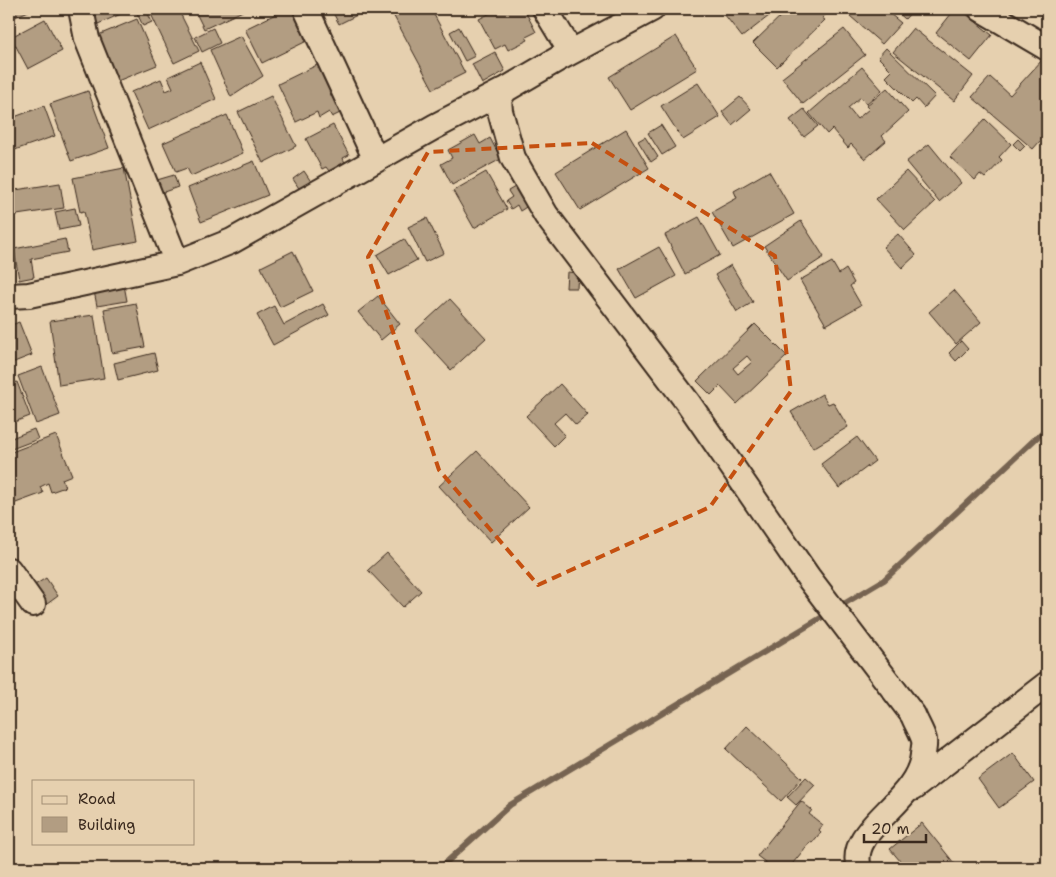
<svg xmlns="http://www.w3.org/2000/svg" width="1056" height="877" font-family="'Shantell Sans',sans-serif">
<style>
.lines{fill:none;stroke-linecap:round;stroke-linejoin:round}
.stream{stroke:#766451;stroke-width:6}
.building{fill:#b29d82;stroke:#3b2a1e;fill-rule:evenodd}
.street-casing{stroke:#3b2a1e;stroke-width:28}
.street{stroke:#e6d0af;stroke-width:24}
.marked{fill:none;stroke:#c55010;stroke-width:4;stroke-dasharray:10 6;stroke-linejoin:round}
</style>
<rect width="100%" height="100%" fill="#e6d0af"/>
<filter id="ink" filterUnits="userSpaceOnUse"><feTurbulence type="fractalNoise" baseFrequency=".02" numOctaves="2"/><feDisplacementMap in="SourceGraphic" scale="10" xChannelSelector="R" yChannelSelector="G"/><feConvolveMatrix kernelMatrix="1 2 1 2 8 2 1 2 1" color-interpolation-filters="sRGB"/></filter>
<g filter="url(#ink)">
<g class="lines">
<path class="stream" d="M837,608L884,580L1047,428
M440,868L510,805L829,613"/>
</g>
<path class="building" d="M12,9H33L15,17Z
M91,9H121L123,13L98,24Z
M146,9H151L152,12L148,14L152,22L143,26L137,13Z
M162,9H178L199,51L174,63L151,14Z
M194,9H247L204,29Z
M286,9H296L311,39L262,63L245,29Z
M331,9H369L339,24Z
M390,9H431L465,73L433,89Z
M498,9H524L536,32L526,37L528,40L508,50L505,44L495,49L479,19Z
M723,9H778L742,37L721,10Z
M788,9H819L825,15L822,18L825,20L777,67L753,43Z
M842,9H884L901,23L882,44Z
M894,9H914L905,19Z
M955,9H960L992,35L971,61L936,33Z
M45,19L62,51L28,69L11,37Z
M137,19L157,65L115,82L96,36Z
M459,27L475,56L465,61L450,32Z
M213,28L220,43L202,52L195,37Z
M913,28L973,76L954,101L893,52Z
M844,29L865,55L803,104L782,78Z
M241,36L263,76L231,97L210,50Z
M676,36L697,69L630,110L609,77Z
M886,48L935,96L924,108L916,99L912,103L886,77L892,71L878,57Z
M495,52L505,71L482,84L472,64Z
M1043,59L1047,62V133L1033,149L972,97L990,77L1010,95Z
M200,62L216,99L148,130L131,92L161,79L166,91L173,88L168,77Z
M319,64L342,112L332,117L329,112L319,118L317,112L296,122L278,84Z
M862,67L882,90L866,104L861,97L848,108L857,119L869,109L866,106L887,88L908,112L882,136L886,141L865,159L851,144L848,148L832,129L827,134L809,113Z
M698,83L720,117L683,140L661,106Z
M88,91L109,148L71,161L50,104Z
M271,96L296,146L263,163L238,112Z
M740,97L751,109L732,125L722,112Z
M44,106L55,136L9,152V119Z
M804,109L818,126L804,137L790,120Z
M227,115L243,153L191,176L187,168L176,172L163,143Z
M985,119L1011,144L999,157L1002,160L985,178L980,174L975,180L950,157Z
M333,125L349,155L343,158L345,163L329,171L326,167L322,169L306,139Z
M661,125L675,147L662,155L648,133Z
M626,129L649,168L580,210L556,172Z
M475,135L480,144L490,138L501,159L452,185L441,164L452,158L448,150Z
M645,137L658,157L651,162L638,141Z
M1018,139L1025,146L1020,151L1013,144Z
M929,144L961,183L939,202L906,162Z
M254,161L268,195L201,222L188,188Z
M124,168L138,241L92,250L84,211L80,212L73,178Z
M304,171L312,183L300,190L293,179Z
M769,171L794,214L733,248L712,212L737,198L734,191Z
M906,171L935,202L905,230L876,199Z
M486,172L507,209L474,228L453,191Z
M174,175L178,187L161,193L157,180Z
M60,183L64,208L10,216L9,191Z
M522,183L534,202L520,211L517,205L511,209L506,201L512,197L508,191Z
M75,208L79,226L59,230L55,212Z
M699,217L720,255L685,274L665,235Z
M427,218L444,253L425,262L408,227Z
M801,221L824,257L787,281L764,246Z
M898,234L916,255L902,268L883,247Z
M65,239L68,252L31,259L34,277L19,280L14,249Z
M404,239L417,260L389,275L377,255Z
M659,247L676,276L636,298L619,269Z
M293,251L313,291L280,307L261,267Z
M832,262L839,274L846,269L854,283L850,286L861,305L826,325L800,280Z
M731,265L753,302L737,312L715,275Z
M567,272L578,273L577,288H566Z
M124,285L127,301L97,306L94,291Z
M954,290L981,322L956,344L929,312Z
M378,296L400,324L381,340L358,312Z
M450,299L486,338L451,370L415,331Z
M136,303L145,347L112,353L104,309Z
M323,304L329,315L273,345L257,315L274,306L284,325Z
M94,315L104,378L59,385L50,321Z
M19,322L32,355L9,364V326Z
M755,324L787,356L737,404L720,386L711,395L697,381ZM747,356L752,362L738,374L733,368Z
M961,341L968,349L956,361L949,353Z
M154,353L158,370L118,380L114,363Z
M42,367L60,415L36,424L18,376Z
M17,382L30,416L9,424V385Z
M560,384L588,415L576,425L565,413L554,423L565,435L554,446L526,416Z
M822,394L828,404L833,402L848,427L813,448L791,412Z
M34,429L38,439L9,450V439Z
M56,435L72,475L62,479L65,487L51,492L48,483L40,487L43,493L13,504L9,493V453Z
M857,437L875,461L839,488L821,464Z
M477,451L529,507L491,542L439,486Z
M387,553L421,591L403,607L368,570Z
M46,578L58,596L43,607L30,588Z
M747,726L802,778L781,801L726,749Z
M1013,753L1034,782L999,808L978,779Z
M806,777L815,785L796,805L787,797Z
M801,801L812,810L809,814L823,825L819,830L821,832L812,843L810,842L789,868H773L757,856Z
M922,823L958,868H906L890,849Z"/>
<g class="lines">
<g class="street-casing">
<path id="street" d="M81,9L87,39L177,263
M306,9L376,160
M545,9L571,52
M652,9L558,59L505,90L499,99L500,111L513,158L546,215L689,404L808,577L913,715C916,723 922,732 924,740C925,744 923,751 923,755C918,803 846,828 859,868
M981,9L1047,48
M9,296L29,295L177,263L232,241L434,127L505,90
M9,570L33,604
M913,788L1047,684"/>
</g>
<use href="#street" class="street"/>
</g>
</g>
<path class="marked" d="M592,143L775,256L791,391L710,507L538,585L439,470L368,257L428,152Z"/>
<rect width="1056" height="877" fill="none" stroke="#e6d0af" stroke-width="30"/>
<rect x="15" y="15" width="1026" height="847" fill="none" stroke="#3b2a1e" stroke-width="2" filter="url(#ink)"/>
<rect x="32" y="780" width="162" height="65" fill="#e6d0af" stroke="#a28e75"/>
<rect x="42" y="796" width="25" height="8" fill="#e6d0af" stroke="#a28e75"/>
<text x="78" y="804" font-size="15" fill="#3b2a1e">Road</text>
<rect x="42" y="817" width="25" height="15" fill="#b29d82" stroke="#a28e75"/>
<text x="78" y="830" font-size="15" fill="#3b2a1e">Building</text>
<path d="M864 834v8h62v-8" fill="none" stroke="#3b2a1e" stroke-width="2.5"/>
<text x="871" y="834" font-size="15" fill="#3b2a1e" stroke="#e6d0af" stroke-width="4" paint-order="stroke">20 m</text>
</svg>
